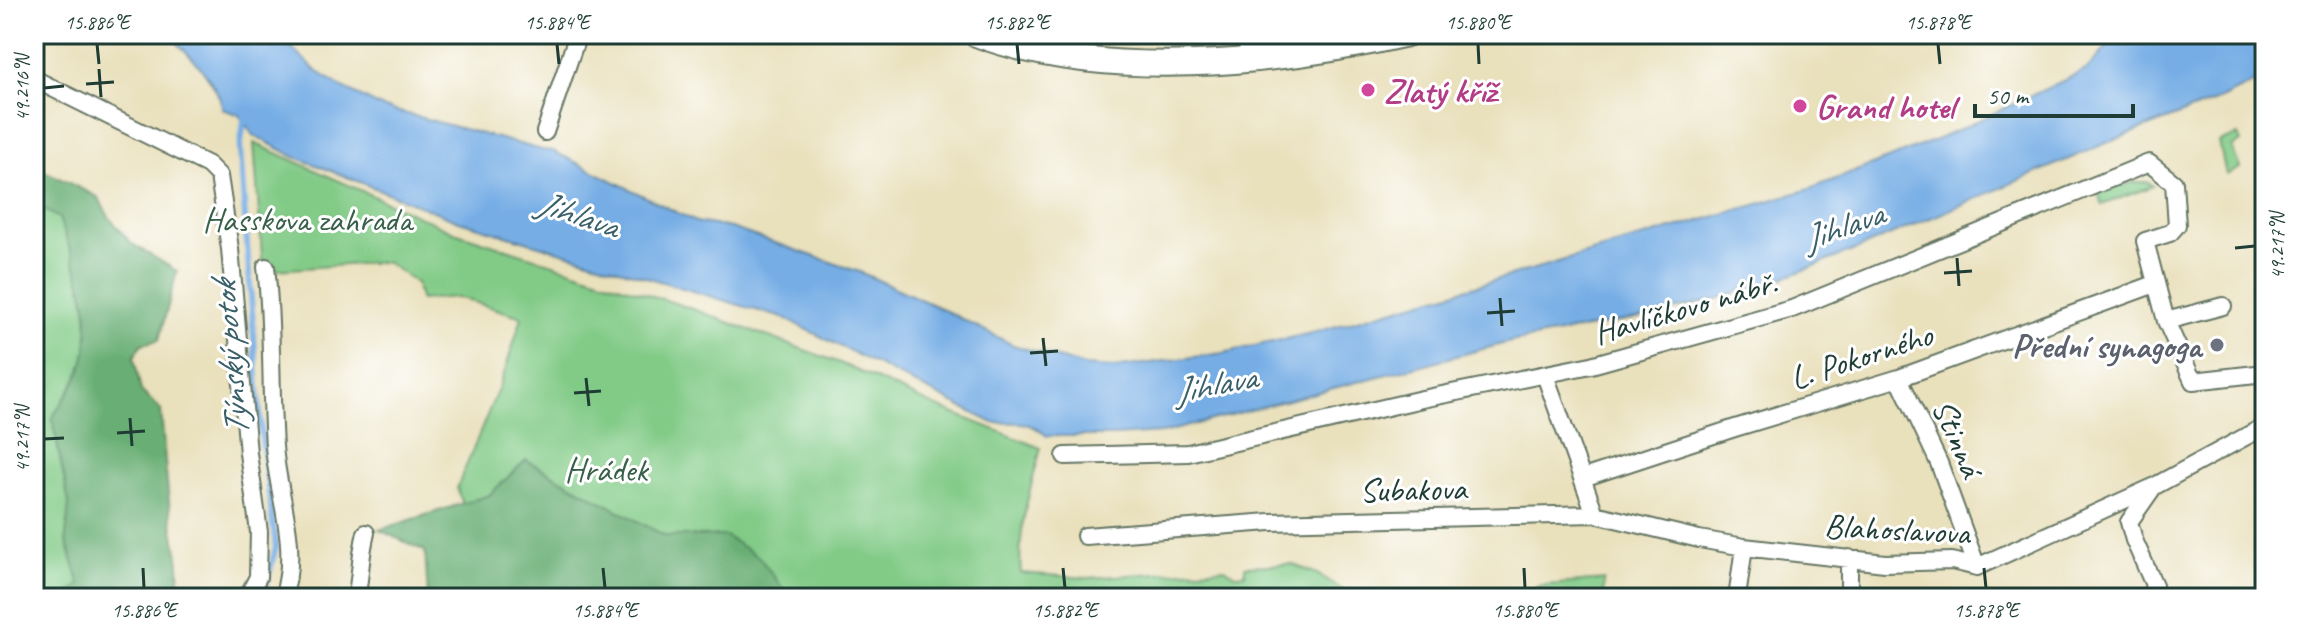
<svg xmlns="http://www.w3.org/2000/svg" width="2299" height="632" font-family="Caveat,sans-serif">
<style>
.green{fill:#82cb87;stroke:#50845e;stroke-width:2}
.forest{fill:#69af74;stroke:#447654;stroke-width:2}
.water{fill:#76ade5;stroke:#4a758c;stroke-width:2}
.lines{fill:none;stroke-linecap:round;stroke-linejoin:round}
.stream{stroke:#76ade5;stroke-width:6}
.street-casing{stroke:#667664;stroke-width:20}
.secondary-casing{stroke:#667664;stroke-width:28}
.street{stroke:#fff;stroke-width:16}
.secondary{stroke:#fff;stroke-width:24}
.ticks{fill:none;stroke:#1f3d34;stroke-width:3}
.hotel-dot{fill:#d1479c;stroke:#fff;stroke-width:3}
.worship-dot{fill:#6b7280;stroke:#fff;stroke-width:3}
.labels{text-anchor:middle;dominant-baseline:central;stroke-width:6;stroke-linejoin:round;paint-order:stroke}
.hotel-label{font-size:34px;font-weight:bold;fill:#b23c85;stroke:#fff;text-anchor:start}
.park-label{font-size:34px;fill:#386049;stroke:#fff}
.street-label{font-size:34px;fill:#1f3d34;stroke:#fff}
.worship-label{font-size:34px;font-weight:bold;fill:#5b616d;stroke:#fff;text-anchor:end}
.water-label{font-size:36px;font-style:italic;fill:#395f69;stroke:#fff}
.neatline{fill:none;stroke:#1f3d34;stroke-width:3}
.ticks-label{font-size:20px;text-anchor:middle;fill:#1f3d34}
</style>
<rect width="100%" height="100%" fill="#fff"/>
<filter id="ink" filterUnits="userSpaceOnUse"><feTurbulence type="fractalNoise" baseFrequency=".0125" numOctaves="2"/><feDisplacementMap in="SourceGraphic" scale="16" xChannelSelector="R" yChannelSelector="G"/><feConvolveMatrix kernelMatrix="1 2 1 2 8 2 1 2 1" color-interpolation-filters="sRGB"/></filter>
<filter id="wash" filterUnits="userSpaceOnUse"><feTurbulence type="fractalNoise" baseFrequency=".006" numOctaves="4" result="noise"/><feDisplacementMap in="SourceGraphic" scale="32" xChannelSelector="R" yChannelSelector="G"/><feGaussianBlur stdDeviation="1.8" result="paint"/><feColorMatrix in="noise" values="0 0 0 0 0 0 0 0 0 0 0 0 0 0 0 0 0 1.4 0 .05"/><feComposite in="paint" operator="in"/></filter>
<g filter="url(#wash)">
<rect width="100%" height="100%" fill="#e9e0bc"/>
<path class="green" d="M2238,135L2241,142L2232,147L2240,168L2226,175L2219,142Z
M254,143L454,232L690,308L840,363L935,406L1041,448C1030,490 1017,530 1021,573L1088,578L1225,568L1235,575L1245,574V566L1292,564L1317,574L1355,598H496L457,488L503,377L522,317L457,297L420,300L416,283L386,262L263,271Z
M2138,182H2147L2153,186L2102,205L2097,189Z
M34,204L59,218C76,267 100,318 81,370C74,387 61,403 52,418L69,503L66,539L80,585L64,598H34Z
M1604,580L1603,598H1537L1536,586Z"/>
<path class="forest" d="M34,166L98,197L109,217L131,243L177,271L159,340L142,344L134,357L141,391L161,410C164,446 166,482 171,517C175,544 185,572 175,598H64L80,585L66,539L69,503L52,418C61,403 74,387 81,370C100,318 76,267 59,218L34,204Z
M526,460L665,536H725L759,557L790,598H428L425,551L379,530L489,495Z"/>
<path class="water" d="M168,34H278L314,69L343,88L381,107L542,150L553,151L696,222L731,228L860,272L940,308L1013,345L1085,366L1113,368L1223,353L1316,332L1810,189L1941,138L2086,70L2119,34H2265V77L2223,98L2104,144L1858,249L1794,274L1717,299L1642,318L1510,342L1162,433L1114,436H1047C1029,420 1015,422 993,423L786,319L459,221L293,156L253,135L239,115L223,109C217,80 188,53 168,34Z"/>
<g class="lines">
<path class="stream" d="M245,113L240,150L261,431L276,547L263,598"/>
</g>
</g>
<g filter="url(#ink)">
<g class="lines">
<g class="street-casing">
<path id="street" d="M1247,34L1248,59
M34,79L208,165L219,176L230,249L248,453L259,532L258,577L247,598
M545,132L578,34
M266,267C273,326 270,386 274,446C278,499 300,544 283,598
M2166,321L2223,306
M1545,375L1595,514
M1899,378L1939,463L1977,567
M1065,456L1188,453L1422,399L1591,365L1792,309L2149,163L2174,183L2177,225L2170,233L2145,241L2166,321L2193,381L2265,373
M1583,478L1735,428L1899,378L2155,284
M1085,536L1270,522L1595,514L1699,539L1744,547L1885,563L1952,561L1977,567L2153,487L2265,426
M356,598C361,576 360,555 366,533
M1737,598L1744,547
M1849,598V558
M2150,598L2154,585L2134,540L2129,522L2152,489
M2260,598L2265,597"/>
</g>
<g class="secondary-casing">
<path id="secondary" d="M976,34C1103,82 1277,64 1407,34"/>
</g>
<use href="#street" class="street"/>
<use href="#secondary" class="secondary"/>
</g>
</g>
<path class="ticks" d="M97,44L99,64M557,44L559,64M1017,44L1019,64M1478,44L1479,64M1938,44L1940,64M99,69L101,97M86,84L114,82M44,88L64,86M2235,248L2255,246M1957,258L1959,286M1944,273L1972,271M1500,298L1502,326M1487,313L1515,311M1043,338L1046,366M1030,353L1058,351M586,378L589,406M574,393L601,391M130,418L132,446M117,433L145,431M44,439L64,438M143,568L144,588M603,568L605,588M1063,568L1065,588M1524,568L1525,588M1984,568L1986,588"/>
<g class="hotel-dot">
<circle cx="1368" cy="90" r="8"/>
<circle cx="1800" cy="106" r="8"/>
</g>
<circle class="worship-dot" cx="2217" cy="345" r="8"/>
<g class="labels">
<g class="hotel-label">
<text x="1384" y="90">Zlatý kříž</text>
<text x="1816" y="106">Grand hotel</text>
</g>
<g class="park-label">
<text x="307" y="219">Hasskova zahrada</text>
<text x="606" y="469">Hrádek</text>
</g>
<g class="street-label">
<text transform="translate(1685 307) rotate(-16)">Havlíčkovo nábř.</text>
<text transform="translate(1861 356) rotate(-18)">L. Pokorného</text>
<text transform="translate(1958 438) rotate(67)">Stinná</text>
<text transform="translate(1413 489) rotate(-1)">Subakova</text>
<text transform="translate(1897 529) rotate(3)">Blahoslavova</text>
</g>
<g class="worship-label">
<text x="2201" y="345">Přední synagoga</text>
</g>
<g class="water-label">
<text transform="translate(578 214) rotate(18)">Jihlava</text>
<text transform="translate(1843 226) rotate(-20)">Jihlava</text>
<text transform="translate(230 359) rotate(-95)">Týnský potok</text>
<text transform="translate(1215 384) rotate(-11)">Jihlava</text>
</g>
</g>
<rect width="2299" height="632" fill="none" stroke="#fff" stroke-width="88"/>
<path d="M1975 104v12h158v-12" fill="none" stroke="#1f3d34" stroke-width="4"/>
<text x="1987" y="104" font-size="24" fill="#1f3d34" stroke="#ffffff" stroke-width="6" paint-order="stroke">50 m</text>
<rect x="44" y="44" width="2211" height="544" class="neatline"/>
<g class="ticks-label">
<text x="97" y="29">15.886°E</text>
<text x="557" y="29">15.884°E</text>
<text x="1017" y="29">15.882°E</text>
<text x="1478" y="29">15.880°E</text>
<text x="1938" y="29">15.878°E</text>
<text transform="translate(22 88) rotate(-90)" y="7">49.216°N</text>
<text transform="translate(2277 246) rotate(-90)" y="7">49.217°N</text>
<text transform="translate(22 439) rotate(-90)" y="7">49.217°N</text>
<text x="144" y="617">15.886°E</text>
<text x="605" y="617">15.884°E</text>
<text x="1065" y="617">15.882°E</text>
<text x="1525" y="617">15.880°E</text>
<text x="1986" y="617">15.878°E</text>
</g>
</svg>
